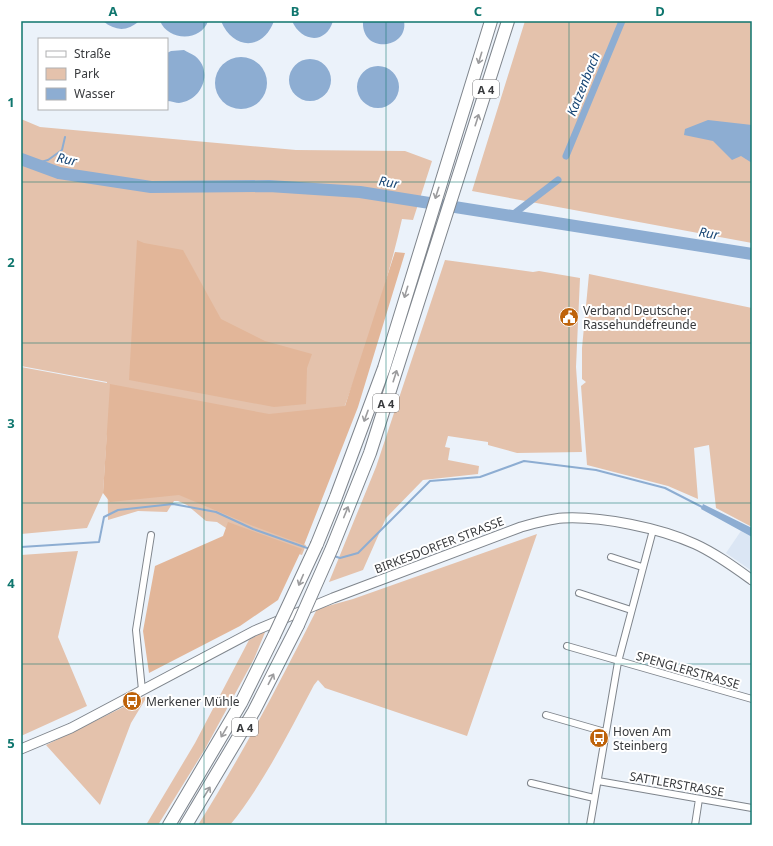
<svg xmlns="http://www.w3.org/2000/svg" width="773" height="846" font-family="'Noto Sans',sans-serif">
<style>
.built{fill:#dbe6f4}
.green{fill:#e4c2ac}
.forest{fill:#e2b699}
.water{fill:#8dadd2}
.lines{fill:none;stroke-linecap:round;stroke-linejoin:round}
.stream{stroke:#8dadd2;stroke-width:2}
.canal{stroke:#8dadd2;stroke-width:7}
.river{stroke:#8dadd2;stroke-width:12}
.minor-casing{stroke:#7f858c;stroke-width:8}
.secondary-casing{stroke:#7f858c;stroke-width:11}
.motorway-casing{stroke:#7f858c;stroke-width:14}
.minor{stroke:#fff;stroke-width:6}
.secondary{stroke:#fff;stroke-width:9}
.motorway{stroke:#fff;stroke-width:12}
.motorway-bridge-casing{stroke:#7f858c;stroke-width:14;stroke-linecap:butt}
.motorway-bridge{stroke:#fff;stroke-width:12}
.oneway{stroke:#9c9c9e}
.grid{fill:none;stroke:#0f766e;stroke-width:1;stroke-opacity:0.55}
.labels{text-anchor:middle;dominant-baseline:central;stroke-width:4;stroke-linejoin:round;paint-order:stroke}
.shield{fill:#fff;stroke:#747577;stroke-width:1}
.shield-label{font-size:11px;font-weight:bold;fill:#383a3d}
.poi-label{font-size:12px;fill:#383a3d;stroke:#fff;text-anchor:start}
.street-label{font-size:12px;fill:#383a3d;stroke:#fff}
.water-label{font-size:13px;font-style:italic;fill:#174574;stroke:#fff}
.neatline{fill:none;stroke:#0f766e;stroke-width:1.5}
.grid-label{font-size:13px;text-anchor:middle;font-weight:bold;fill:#0f766e}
</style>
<rect width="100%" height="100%" fill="#ebf2fa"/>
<path class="built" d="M741,531L752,537V571L726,553Z"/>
<path class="green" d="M525,21H752V243L472,191Z
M21,119L40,127L296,150L405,151L432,161L413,220L402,219C377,329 334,435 294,541L306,545L302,555L235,534L217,522L206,521L187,505L178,501H174L167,512L138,511L108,520L107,434L103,493L87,528L21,534V367L107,383V382L21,366Z
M445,260L533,272L539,271L580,278L576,367L582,452L517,453L488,445V442L448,436L445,447L450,448L448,460L479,466L478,474L423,480L386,518L363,570L329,582L376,467Z
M589,274L752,308V527L716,508L709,445L694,448L698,499L668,486L587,465L581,386L586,382L582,379V348Z
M537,534L467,736L325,688L318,680L314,685C289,732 264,783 230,825H198C242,755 280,682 317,609L353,599Z
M78,551L58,637L87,706L21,736V555Z
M266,630L254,659L205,749L158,825H146L195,743L249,640Z
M148,695L131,723L100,805L46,745Z"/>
<path class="forest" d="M137,240L144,243L183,250L221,319L265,341L312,354L307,368L306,404L274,407L129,380Z
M395,252L405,253L358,407L304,545L253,526L179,495L110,502L103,493L110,384L269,414L345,406Z
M228,522L302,549L278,600L240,626L149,673L143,631L155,566L223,536Z"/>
<path class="water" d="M103,21H139C127,32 115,31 103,21Z
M160,21H208C201,42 168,41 160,21Z
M221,21H274C263,51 233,50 221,21Z
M292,21H333C326,45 301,42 292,21Z
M363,21H404C409,49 361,55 363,21Z
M184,50C187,52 192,54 195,56C214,71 202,101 179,103C176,103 171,101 167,101V53L171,51Z
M215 83a26 26 0 1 1 52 0a26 26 0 1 1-52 0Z
M289 80a21 21 0 1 1 42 0a21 21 0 1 1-42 0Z
M357 87a21 21 0 1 1 42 0a21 21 0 1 1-42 0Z
M708,120L752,125V163L741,156L732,160L713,141L684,135L685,129Z
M703,504L752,528V537L701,509Z"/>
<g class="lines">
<path class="stream" d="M34,164L48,160L62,150L65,137
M21,547L99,542L104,517L118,510L173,504L216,512L253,529L310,549
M334,556L340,558L358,553L430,481L480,477L524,461L596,470L665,488L704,508"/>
<path class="canal" d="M566,156L622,21
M511,216L558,180"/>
<path class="river" d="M21,159L59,173L151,187L269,186L360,192L752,254"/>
<g class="minor-casing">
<path id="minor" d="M611,557L642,567
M579,593L631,610
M567,646L752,699
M142,690L136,630L151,535
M546,715L605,732
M598,781L752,808
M531,783L594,798
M590,825L618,662L653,530
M695,825L699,799"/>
</g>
<g class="secondary-casing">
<path id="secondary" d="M21,749L71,728L254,631L333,598L521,527C535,523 549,519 563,518C601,516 660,528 695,544C715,553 734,567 752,580"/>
</g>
<g class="motorway-casing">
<path id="motorway" d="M317,544L336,497L384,368L491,21
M332,548L370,453L508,21
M169,825L241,703L274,636
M186,825L254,711L298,625"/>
</g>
<use href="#minor" class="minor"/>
<use href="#secondary" class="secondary"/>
<use href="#motorway" class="motorway"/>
<g class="motorway-bridge-casing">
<path id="motorway-bridge" d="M298,625L332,548
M274,636L317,544"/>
</g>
<use href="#motorway-bridge" class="motorway-bridge"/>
</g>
<defs><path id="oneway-shaft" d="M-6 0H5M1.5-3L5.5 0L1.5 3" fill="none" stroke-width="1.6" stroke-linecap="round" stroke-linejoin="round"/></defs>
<g class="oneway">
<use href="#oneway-shaft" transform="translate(480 58) rotate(107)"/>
<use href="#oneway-shaft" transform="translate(477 120) rotate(-72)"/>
<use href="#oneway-shaft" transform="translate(437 193) rotate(108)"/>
<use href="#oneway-shaft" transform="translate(406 292) rotate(107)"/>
<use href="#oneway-shaft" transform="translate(395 376) rotate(-72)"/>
<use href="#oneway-shaft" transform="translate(366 416) rotate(110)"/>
<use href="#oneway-shaft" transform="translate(346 512) rotate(-68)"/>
<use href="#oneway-shaft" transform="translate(301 580) rotate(113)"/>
<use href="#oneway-shaft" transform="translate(271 679) rotate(-63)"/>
<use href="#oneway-shaft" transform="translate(224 732) rotate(120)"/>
<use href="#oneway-shaft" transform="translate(207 792) rotate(-58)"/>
</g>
<path class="grid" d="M204,21V825M386,21V825M569,21V825M21,182H752M21,343H752M21,503H752M21,664H752"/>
<defs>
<g id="civic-disc" transform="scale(1)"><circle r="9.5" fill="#be630b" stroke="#fff"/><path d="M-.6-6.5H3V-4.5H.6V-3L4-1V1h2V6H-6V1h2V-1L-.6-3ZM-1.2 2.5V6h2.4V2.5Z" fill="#fff"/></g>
<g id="bus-disc" transform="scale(1)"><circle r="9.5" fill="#be630b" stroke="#fff"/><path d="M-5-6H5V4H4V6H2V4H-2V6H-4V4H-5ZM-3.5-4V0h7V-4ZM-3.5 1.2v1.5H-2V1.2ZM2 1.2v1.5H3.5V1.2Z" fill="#fff"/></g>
</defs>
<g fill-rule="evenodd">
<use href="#civic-disc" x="569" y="317"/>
<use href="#bus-disc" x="132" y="701"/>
<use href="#bus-disc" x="599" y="738"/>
</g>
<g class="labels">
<g class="shield">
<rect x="473" y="80" width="26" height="18" rx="3"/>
<rect x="373" y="394" width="26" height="18" rx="3"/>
<rect x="232" y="718" width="26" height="18" rx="3"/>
</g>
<g class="shield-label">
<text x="486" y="89">A 4</text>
<text x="386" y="403">A 4</text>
<text x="245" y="727">A 4</text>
</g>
<g class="poi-label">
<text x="583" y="310">Verband Deutscher<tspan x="583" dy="14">Rassehundefreunde</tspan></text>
<text x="146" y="701">Merkener Mühle</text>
<text x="613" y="731">Hoven Am<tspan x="613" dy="14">Steinberg</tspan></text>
</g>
<g class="street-label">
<text transform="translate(439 545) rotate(-21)">BIRKESDORFER STRASSE</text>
<text transform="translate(688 670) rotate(16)">SPENGLERSTRASSE</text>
<text transform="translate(677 784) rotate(10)">SATTLERSTRASSE</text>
</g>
<g class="water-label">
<text transform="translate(583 84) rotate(-68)">Katzenbach</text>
<text transform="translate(67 159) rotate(12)">Rur</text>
<text transform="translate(389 182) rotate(9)">Rur</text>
<text transform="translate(709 233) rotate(9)">Rur</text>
</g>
</g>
<rect width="773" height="846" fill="none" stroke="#ffffff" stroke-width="44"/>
<rect x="38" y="38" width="130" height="72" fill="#ffffff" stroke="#afb0b1"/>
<rect x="46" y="51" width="20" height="6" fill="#ffffff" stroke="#afb0b1"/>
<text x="74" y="58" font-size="12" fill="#383a3d">Straße</text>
<rect x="46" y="68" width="20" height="12" fill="#e4c2ac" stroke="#afb0b1"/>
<text x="74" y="78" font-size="12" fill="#383a3d">Park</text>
<rect x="46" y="88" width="20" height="12" fill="#8dadd2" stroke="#afb0b1"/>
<text x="74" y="98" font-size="12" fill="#383a3d">Wasser</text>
<rect x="22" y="22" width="729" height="802" class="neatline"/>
<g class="grid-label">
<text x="113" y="16">A</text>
<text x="295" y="16">B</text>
<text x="478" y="16">C</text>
<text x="660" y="16">D</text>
<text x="11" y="107">1</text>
<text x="11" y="267">2</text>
<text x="11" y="428">3</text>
<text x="11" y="588">4</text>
<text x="11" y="748">5</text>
</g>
</svg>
